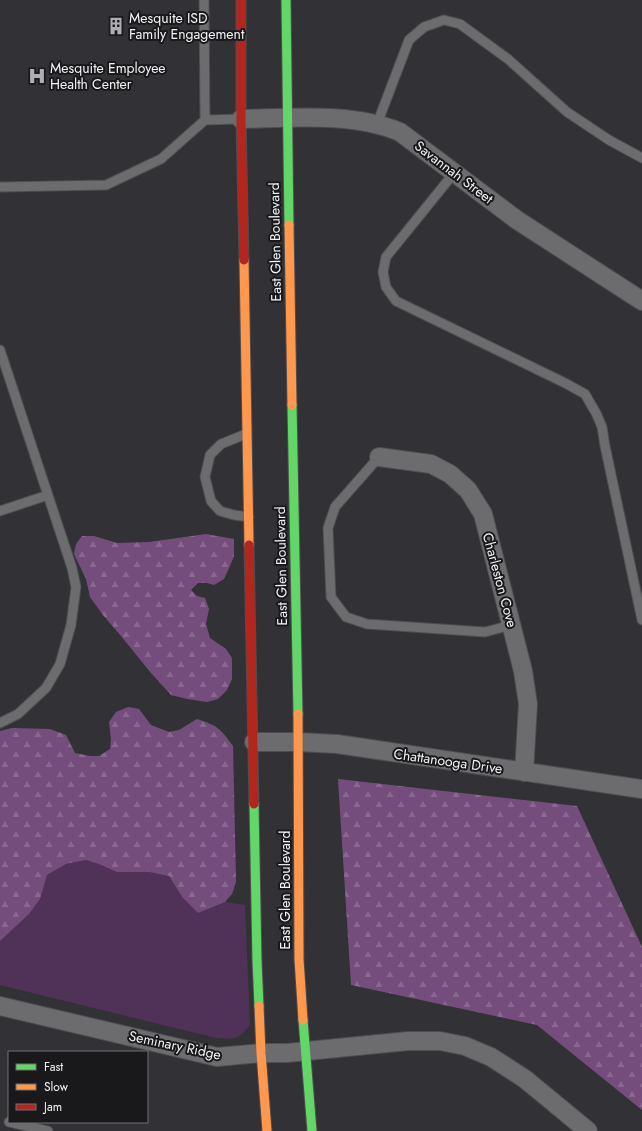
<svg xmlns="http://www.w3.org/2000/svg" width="642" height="1131" font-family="Jost,sans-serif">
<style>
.green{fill:#503157}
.forest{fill:url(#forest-firs)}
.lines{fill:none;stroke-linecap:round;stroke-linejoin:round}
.lane-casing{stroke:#4e4e51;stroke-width:11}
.street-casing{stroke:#4e4e51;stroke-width:20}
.fast-casing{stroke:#4e4e51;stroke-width:11}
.slow-casing{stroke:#4e4e51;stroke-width:11}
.jam-casing{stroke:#4e4e51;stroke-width:11}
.lane{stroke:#6c6c6f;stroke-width:9}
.street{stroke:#6c6c6f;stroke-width:18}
.fast{stroke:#63d668;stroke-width:9}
.slow{stroke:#ff974d;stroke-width:9}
.jam{stroke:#b3261e;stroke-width:9}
.labels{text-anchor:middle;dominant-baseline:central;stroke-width:4;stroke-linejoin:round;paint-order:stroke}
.poi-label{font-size:14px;fill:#f2f3f6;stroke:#19191c;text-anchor:start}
.street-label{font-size:14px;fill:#f2f3f6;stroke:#19191c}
</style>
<defs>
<pattern id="forest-firs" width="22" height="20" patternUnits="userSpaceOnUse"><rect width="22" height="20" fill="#754d7d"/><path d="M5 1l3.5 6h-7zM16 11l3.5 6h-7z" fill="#896790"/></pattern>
</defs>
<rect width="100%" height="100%" fill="#323236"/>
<path class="green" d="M86,860L99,864L134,872H149L169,876L183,898L198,913L225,902L245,905L250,1025C238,1041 234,1039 216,1038L0,985V941L29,914L40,899L47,875L66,864Z"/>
<path class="forest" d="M206,534L234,539V556L230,566L224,579L214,585L207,583H198L191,590L197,596L205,598L209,609L206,624L210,638L226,649L232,658V679L227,690L218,699L207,702L187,699L171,695L151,673L121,636L103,615L90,597L86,579L74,554L76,544L82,536H94L117,543L149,542Z
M128,707L139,709L151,725L169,732L179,730L197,719C218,726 220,728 233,746L236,882L232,894L225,902L198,913L183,898L169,876L149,872H117L99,864L86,860L66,864L47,875L40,899L29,914L0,941V731L12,728L50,729L66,735L75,753L90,756H99L110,749L111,739L109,722L116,712Z
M338,779L577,806L642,947V1110L537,1025L351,985Z"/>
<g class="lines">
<g class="lane-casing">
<path id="lane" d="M204,0L205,120L241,119
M377,124L409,40L424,27L444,20L460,24L508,59L567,112L609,140L642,158
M454,173L386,257L383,272L386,287L396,301L565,383L585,394L596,413L602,427L605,446L642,620
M0,187L106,185L161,159L205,120
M0,350L72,568L76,587L71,625L60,664L46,688L18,714L0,723
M246,434L221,444L210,455L205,477L211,501L220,511L234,515L249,517
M379,457L335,507L328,528L331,597L346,617L367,624L485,632L511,625
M0,511L48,495
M9,1122L48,1131"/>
</g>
<g class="street-casing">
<path id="street" d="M241,119C292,118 353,112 400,132L517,220L642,301
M379,457L431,464L450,474L468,490L483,514L523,671L528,704L524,772
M254,742H298L337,744L642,789
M0,1006L217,1057L261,1053H287L408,1041H440L465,1046L491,1057L525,1079L588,1131"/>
</g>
<g class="fast-casing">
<path id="fast" d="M286,0L289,225
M292,405L298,714
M254,804L257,961L259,1006
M303,1020L312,1131"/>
</g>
<g class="slow-casing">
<path id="slow" d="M289,225L292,405
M244,260L249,545
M298,714L299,959L303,1020
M259,1006L261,1053L267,1131"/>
</g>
<g class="jam-casing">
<path id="jam" d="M241,0V119L244,260
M249,545L254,804"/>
</g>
<use href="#lane" class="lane"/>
<use href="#street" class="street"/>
<use href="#fast" class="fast"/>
<use href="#slow" class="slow"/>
<use href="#jam" class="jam"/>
</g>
<defs>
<g id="building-bare" transform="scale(1.38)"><path d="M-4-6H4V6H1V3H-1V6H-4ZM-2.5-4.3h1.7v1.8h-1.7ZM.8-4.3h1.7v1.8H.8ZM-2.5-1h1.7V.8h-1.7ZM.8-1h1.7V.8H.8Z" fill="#afafb3" stroke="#19191c" stroke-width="2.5" paint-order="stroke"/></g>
<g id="hospital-bare" transform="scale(1.38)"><path d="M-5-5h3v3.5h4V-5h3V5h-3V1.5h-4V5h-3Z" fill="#afafb3" stroke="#19191c" stroke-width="2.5" paint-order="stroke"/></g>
</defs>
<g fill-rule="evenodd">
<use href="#building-bare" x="116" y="26"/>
<use href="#hospital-bare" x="37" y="76"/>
</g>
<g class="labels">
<g class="poi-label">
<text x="129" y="18">Mesquite ISD<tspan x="129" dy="16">Family Engagement</tspan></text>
<text x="50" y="68">Mesquite Employee<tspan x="50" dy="16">Health Center</tspan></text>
</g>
<g class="street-label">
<text transform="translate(454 172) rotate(37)">Savannah Street</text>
<text transform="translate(275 242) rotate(-91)">East Glen Boulevard</text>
<text transform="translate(281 566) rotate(-91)">East Glen Boulevard</text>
<text transform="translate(500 580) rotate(75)">Charleston Cove</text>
<text transform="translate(448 761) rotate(8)">Chattanooga Drive</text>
<text transform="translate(285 890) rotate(-90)">East Glen Boulevard</text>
<text transform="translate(175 1045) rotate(12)">Seminary Ridge</text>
</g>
</g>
<rect x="8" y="1051" width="140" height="72" fill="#19191c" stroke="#707073"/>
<rect x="16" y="1064" width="20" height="6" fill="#63d668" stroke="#707073"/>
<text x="44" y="1071" font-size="12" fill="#f2f3f6">Fast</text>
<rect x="16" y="1084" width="20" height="6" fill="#ff974d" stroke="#707073"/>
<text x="44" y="1091" font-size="12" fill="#f2f3f6">Slow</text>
<rect x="16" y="1104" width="20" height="6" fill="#b3261e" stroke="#707073"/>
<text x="44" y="1111" font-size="12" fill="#f2f3f6">Jam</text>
</svg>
